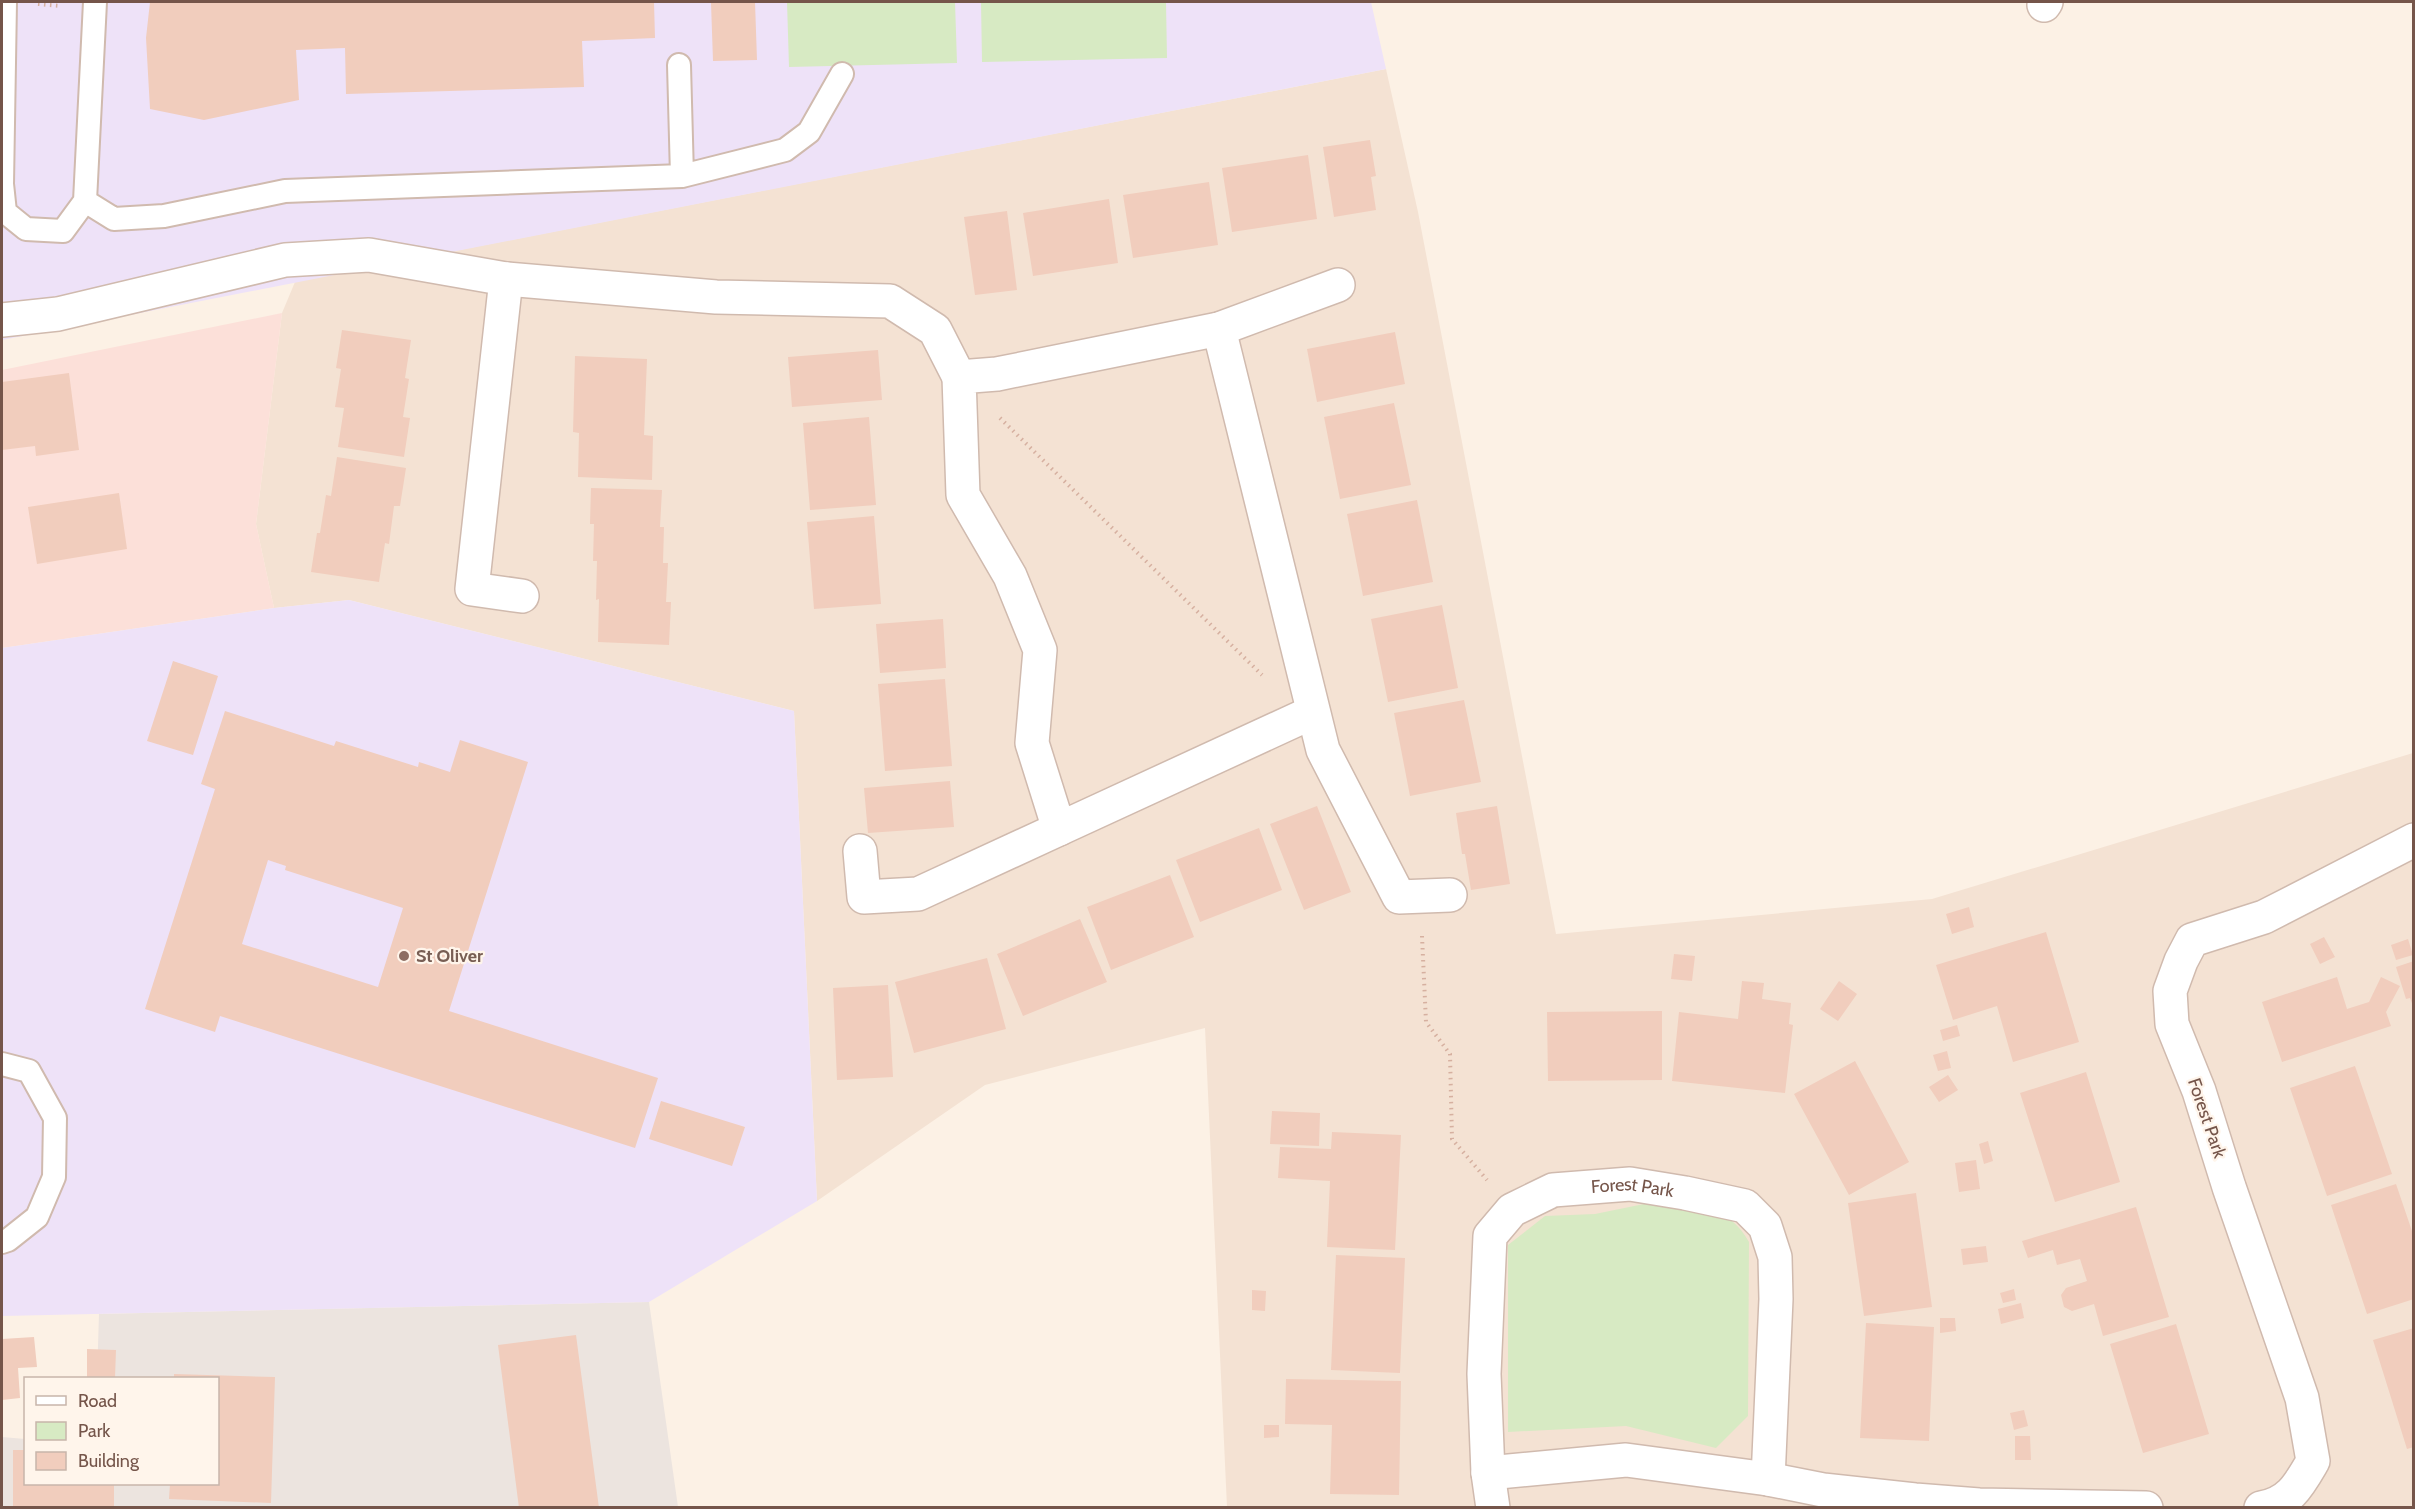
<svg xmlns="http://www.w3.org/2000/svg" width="2415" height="1509" font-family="Cabin,sans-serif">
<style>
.residential{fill:#f4e2d3}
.commercial{fill:#fce0d9}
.industrial{fill:#ece4df}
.education{fill:#eee2f8}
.green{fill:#d7eac3}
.building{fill:#f1cdbd;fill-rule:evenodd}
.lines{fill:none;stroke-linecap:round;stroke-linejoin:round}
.lane-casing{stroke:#d0baae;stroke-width:26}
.street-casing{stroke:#d0baae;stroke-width:36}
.path{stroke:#d6b0a0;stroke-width:4;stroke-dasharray:1.5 4.5;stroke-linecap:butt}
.lane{stroke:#fff;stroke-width:22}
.street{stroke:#fff;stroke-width:33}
.education-dot{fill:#8d6e63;stroke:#fff5eb;stroke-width:2}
.labels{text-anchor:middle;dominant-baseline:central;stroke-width:4.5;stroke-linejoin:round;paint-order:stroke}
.education-label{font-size:18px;font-weight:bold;fill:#785e54;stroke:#fff5eb;text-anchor:start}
.street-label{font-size:18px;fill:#75554a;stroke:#fff5eb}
</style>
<rect width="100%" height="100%" fill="#fcf1e5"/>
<path class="residential" d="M1386,69L1418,212L1556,934L1932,899L2413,753V1507H1227L1205,1028L985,1085L817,1201L794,711L349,600L274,608L256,524L282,313L295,282Z"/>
<path class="commercial" d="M282,313L256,524L274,608L2,648V370Z"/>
<path class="industrial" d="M649,1302L678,1507H2V1437L25,1439L26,1484H218V1378H97L99,1314Z"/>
<path class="education" d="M2,2H1371L1386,69L2,340Z
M349,600L794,711L817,1201L649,1302L2,1316V648L274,608Z"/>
<path class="green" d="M787,2H955L957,63L789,67Z
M981,2H1166L1167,58L982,62Z
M1644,1204C1686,1204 1726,1200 1749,1242L1748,1416L1716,1448L1626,1426L1508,1432V1245L1545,1216L1595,1214Z"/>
<path class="building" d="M150,2H654L655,38L582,41L584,87L346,94L345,48L296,50L299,100L204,120L150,109L146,38Z
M755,2L757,60L713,61L711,3Z
M1370,140L1376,176L1371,177L1376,210L1334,217L1323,147Z
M1308,155L1317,219L1232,232L1222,168Z
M1209,182L1218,245L1133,258L1123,195Z
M1109,199L1118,263L1033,276L1023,213Z
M1007,211L1017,290L975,295L964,217Z
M342,330L411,340L405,378L409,379L403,417L410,418L404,457L338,447L344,408L335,407L341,369L336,368Z
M1395,332L1405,384L1317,402L1307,349Z
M878,350L882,400L792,407L788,357Z
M575,356L647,359L644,435L653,436L652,480L578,477L579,433L573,432Z
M69,373L79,450L36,456L35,446L2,450V382Z
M1394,403L1411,485L1340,499L1324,417Z
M869,417L876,505L810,510L803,423Z
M337,457L406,468L400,506H394L389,544L385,543L379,582L311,572L317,533H320L326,495L331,496Z
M591,488L662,490L660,527H664L663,563H668L666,602H671L669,645L598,642L599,599L596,600L597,561H593L594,524H590Z
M119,493L127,549L37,564L28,507Z
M1417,500L1433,582L1363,596L1347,514Z
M874,516L881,604L814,609L807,522Z
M1442,605L1458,688L1388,702L1371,619Z
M943,619L946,668L880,673L876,624Z
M173,661L218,676L193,755L147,741Z
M945,679L952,766L885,771L878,684Z
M1464,700L1481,782L1410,796L1394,713Z
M225,711L334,746L336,741L418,767L419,762L450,772L460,740L528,762L449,1011L658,1078L635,1148L220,1016L215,1032L145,1009L215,789L201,784ZM268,860L286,866L285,870L403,908L378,987L242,944Z
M950,781L954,827L868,833L864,788Z
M1317,806L1351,892L1304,910L1270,824Z
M1497,806L1510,884L1471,890L1465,854H1462L1456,813Z
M1259,828L1282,890L1200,922L1176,860Z
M1170,875L1194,937L1111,970L1087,907Z
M1969,907L1974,927L1952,934L1946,914Z
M1080,919L1107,982L1023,1016L997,954Z
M2046,932L2079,1042L2013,1062L1997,1006L1953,1020L1936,965Z
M2324,937L2335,957L2320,964L2310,944Z
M2408,939L2413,955L2396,960L2391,945Z
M1674,954L1695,956L1692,981L1671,979Z
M987,958L1006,1029L914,1053L895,982Z
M2414,961V1006H2413L2410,998L2406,999L2396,967Z
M2337,977L2347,1009L2369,1002L2381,977L2400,986L2386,1012L2391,1026L2282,1062L2262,1002Z
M1742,981L1764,983L1762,999L1791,1003L1789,1024L1793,1025L1785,1093L1672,1081L1679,1012L1738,1019Z
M1839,981L1857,994L1838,1021L1820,1009Z
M888,985L893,1077L837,1080L833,988Z
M1662,1011V1080L1548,1081L1547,1012Z
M1957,1025L1960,1036L1943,1041L1940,1030Z
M1947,1051L1951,1068L1938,1071L1933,1055Z
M1855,1061L1909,1162L1849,1195L1794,1094Z
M2355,1066L2392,1174L2327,1196L2290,1088Z
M2086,1072L2120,1182L2055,1202L2020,1093Z
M1948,1075L1958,1090L1939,1102L1929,1087Z
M661,1101L745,1127L732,1166L649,1139Z
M1272,1111L1320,1113L1319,1146L1270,1144Z
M1332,1132L1401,1135L1395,1250L1327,1247L1330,1181L1278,1178L1280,1147L1331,1149Z
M1988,1141L1993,1161L1984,1164L1979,1144Z
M1976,1160L1980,1189L1959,1192L1955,1163Z
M2396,1184L2414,1237V1299L2367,1314L2331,1205Z
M1916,1193L1932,1307L1864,1316L1848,1203Z
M2136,1207L2169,1317L2103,1336L2094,1304L2072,1311L2064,1307L2061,1295L2066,1288L2087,1281L2080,1259L2057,1265L2053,1250L2028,1258L2022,1241Z
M1986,1246L1988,1262L1963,1265L1961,1249Z
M1336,1255L1405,1258L1400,1373L1331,1370Z
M2014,1289L2016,1300L2003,1303L2000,1293Z
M1252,1290L1266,1291L1265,1311L1252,1310Z
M2021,1303L2024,1318L2001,1324L1998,1309Z
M1940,1318H1955L1956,1331L1940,1333Z
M1866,1323L1934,1327L1929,1441L1860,1438Z
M2176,1324L2209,1434L2143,1453L2110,1344Z
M2414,1328V1447L2407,1449L2373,1340Z
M576,1335L599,1508H519L498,1345Z
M34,1337L37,1367L18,1368L20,1398L2,1400V1339Z
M87,1349L116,1350L115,1378H87Z
M174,1374L275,1377L271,1503L169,1499L170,1484H218V1378H174Z
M1286,1379L1401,1381L1399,1495L1330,1494L1332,1425L1285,1424Z
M2024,1410L2028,1426L2014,1430L2010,1413Z
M1264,1425H1279V1437L1264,1438Z
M2015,1436H2030L2031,1460H2015Z
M13,1450H26V1484H114V1508H13Z"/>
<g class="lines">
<g class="lane-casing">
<path id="lane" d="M5,2L2,184L5,212L26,229L63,231L85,201L95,2
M679,65L682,176
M85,201L114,219L164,216L285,191L682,176L785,150L809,132L842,74
M2,1064L29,1071L55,1118L54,1177L37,1217L8,1240L2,1242"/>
</g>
<g class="street-casing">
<g id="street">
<path d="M2044,5L2046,2"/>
<path d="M506,279L472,589L522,596"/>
<path d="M2,320L58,314L285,260L369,255L506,279L716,297L890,301L935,330L959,377"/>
<path d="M1219,329L1323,750L1399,897L1450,895"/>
<path d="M1313,712L1059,829L1032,743L1040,650L1010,576L963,495L959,377L997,374L1219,329L1338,285"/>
<path d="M860,851L864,897L918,894L1059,829"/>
<path d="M1488,1473L1626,1460L1768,1479L1823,1490L1915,1500L1979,1505L2146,1508"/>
<path id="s1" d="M1493,1508L1488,1473L1484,1374L1490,1236L1512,1210L1553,1190L1630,1184L1685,1193L1745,1206L1765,1226L1775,1257L1776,1299L1768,1479"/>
<path d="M2261,1508C2290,1503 2299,1485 2313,1461L2302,1398L2229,1187L2199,1091L2172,1024L2170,991L2181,961L2192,940L2264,917L2414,840"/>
</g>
</g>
<path class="path" d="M38,4L61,6
M1000,418L1262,675
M1422,936L1426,1022L1450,1054L1452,1139L1487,1180"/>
<use href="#lane" class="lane"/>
<use href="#street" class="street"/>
</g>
<circle class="education-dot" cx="404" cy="956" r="6"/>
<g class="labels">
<g class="education-label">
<text x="416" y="956">St Oliver</text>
</g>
<g class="street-label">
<text transform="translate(2207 1118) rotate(71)">Forest Park</text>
<text stroke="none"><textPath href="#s1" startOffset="432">Forest Park</textPath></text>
</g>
</g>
<rect width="2415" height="1509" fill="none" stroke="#75554a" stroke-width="6"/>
<rect x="24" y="1377" width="195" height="108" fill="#fff5eb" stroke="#c8b5ab" stroke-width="1.5"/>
<rect x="36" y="1396" width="30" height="9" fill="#ffffff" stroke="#c8b5ab" stroke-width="1.5"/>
<text x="78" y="1407" font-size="18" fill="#75554a">Road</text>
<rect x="36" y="1422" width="30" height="18" fill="#d7eac3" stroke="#c8b5ab" stroke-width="1.5"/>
<text x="78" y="1437" font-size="18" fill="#75554a">Park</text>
<rect x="36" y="1452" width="30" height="18" fill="#f1cdbd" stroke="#c8b5ab" stroke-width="1.5"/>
<text x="78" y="1467" font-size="18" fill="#75554a">Building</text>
</svg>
